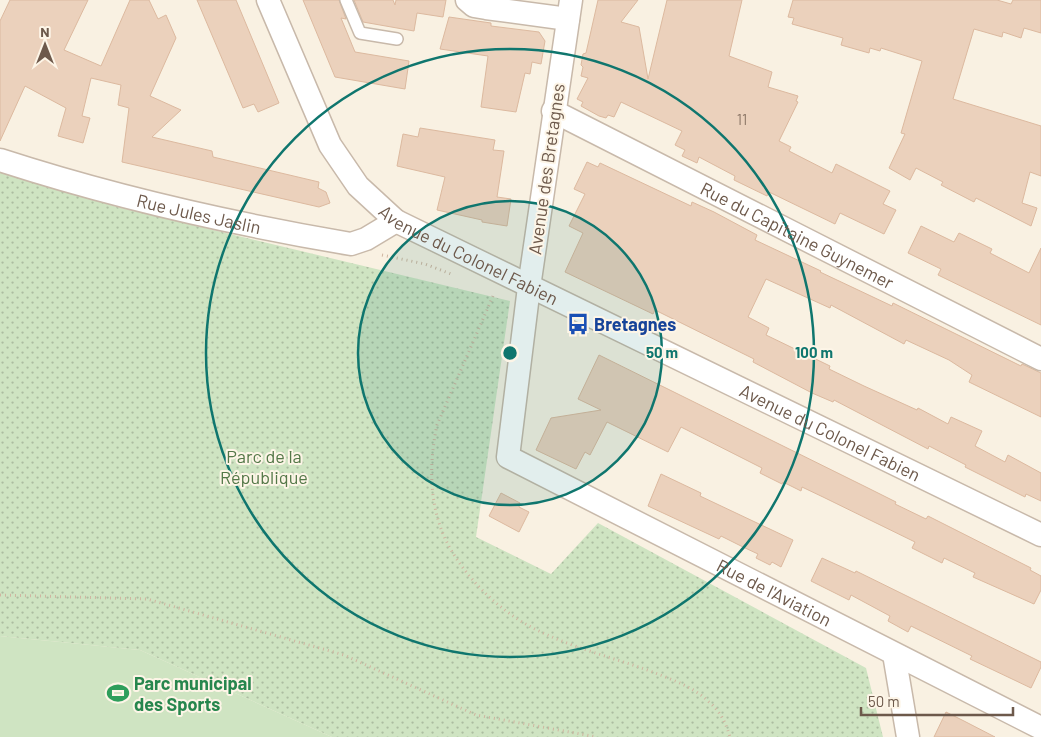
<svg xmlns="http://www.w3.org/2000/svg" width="1041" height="737" font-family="Barlow,sans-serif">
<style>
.park{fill:url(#park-dots)}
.garden{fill:#cfe4c2}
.building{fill:#ebd1bc;stroke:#dcb99f}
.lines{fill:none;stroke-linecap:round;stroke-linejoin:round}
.service-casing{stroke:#c8b9aa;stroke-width:14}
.minor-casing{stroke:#c8b9aa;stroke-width:25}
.path{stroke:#cfb5a0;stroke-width:3;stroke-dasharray:1 4;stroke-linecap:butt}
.service{stroke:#fff;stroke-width:11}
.minor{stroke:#fff;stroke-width:22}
.ring{fill:none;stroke:#0f766e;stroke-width:2.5}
.labels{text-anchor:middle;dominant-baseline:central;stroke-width:4;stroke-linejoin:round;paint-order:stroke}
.number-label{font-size:15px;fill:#8c7767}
.street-label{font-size:18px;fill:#6d594b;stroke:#fdf5e7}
.transit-label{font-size:18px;font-weight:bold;fill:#164399;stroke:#fdf5e7;text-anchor:start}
.park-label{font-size:18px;fill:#547848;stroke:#fdf5e7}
.leisure-label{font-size:18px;font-weight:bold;fill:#27864d;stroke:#fdf5e7;text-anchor:start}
.centre{fill:#0f766e;stroke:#fdf5e7;stroke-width:2.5}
.ring-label{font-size:15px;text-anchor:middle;font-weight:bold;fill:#0f766e;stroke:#fdf5e7;stroke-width:4;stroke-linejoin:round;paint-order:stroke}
</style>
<defs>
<pattern id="park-dots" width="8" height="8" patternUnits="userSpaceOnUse" patternTransform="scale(1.25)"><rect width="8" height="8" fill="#cfe4c2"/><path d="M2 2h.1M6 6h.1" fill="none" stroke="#acbca0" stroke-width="1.8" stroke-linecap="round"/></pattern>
</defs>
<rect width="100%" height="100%" fill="#f9f1e2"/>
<path class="park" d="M0,172L117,207L510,301L476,537L551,574L598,523L866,668L883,737H332L140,650L0,636Z"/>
<path class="garden" d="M0,636L140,650L332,737H0Z"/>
<path class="building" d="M10,0H88L64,50L101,66L130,0H149L158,19L166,15L176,38L150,96L181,110L152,137L212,151L213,157L319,182L318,188L326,192L330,203L319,207L122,162L129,108L118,105L121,85L91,78L82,116L90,118L83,143L58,136L66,108L25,86L0,141V21Z
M197,0H236L279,103L258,112L254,104L243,108Z
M303,0H339L346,19L341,18L355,52L409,61L405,89L335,77Z
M354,0H393L395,5L396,0H446L443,17L417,13L414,31L363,22Z
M598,0H638L621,22L639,27L648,79L667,0H742L729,56L772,72L768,87L798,96L796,101L798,102L779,141L791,147L789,151L832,173L836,164L890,191L883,204L896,210L884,234L840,213L835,224L769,192L767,196L734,180L735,176L699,157L697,163L682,156L685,150L675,145L682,131L621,102L614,117L608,115L606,118L599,116L581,106L583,102L577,99L588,78L581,76L583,67L581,65L583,54L586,53Z
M793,0H997L1011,4L1013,0H1041V33L1024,28L1021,38L1003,32L1002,37L974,29L953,99L1041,126V176L1030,172L1022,203L1037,208L1031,226L976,198L974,202L941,185L943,182L916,168L910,180L889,168L905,134L901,133L922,61L881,48L880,51L870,48L869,53L841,45L843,38L792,24L794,18L788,17Z
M449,17L491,23V26L539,32L545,41L541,64L532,62L530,74L525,73L516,112L481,107L488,56L440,49Z
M420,128L495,140L493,150L504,151L497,197L511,199L507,226L482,222V220L437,210L445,177L397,166L403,134L418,137Z
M587,162L598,167L600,163L691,206L692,202L714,212L757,235L755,240L821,271L820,272L892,306L893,303L1021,366L1022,364L1041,373V417L969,382L972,375L949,360L906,340L904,344L831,305L830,308L766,279L748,317L769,328L766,335L830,366L829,369L864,386L917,410L918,408L948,424L951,417L982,431L975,446L1005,462L1008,455L1041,473V501L1026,494L1025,497L965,467L966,465L929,446L928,449L834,400L833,402L812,393L753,362L754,359L655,310L653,314L565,272L583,233L569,226L585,194L574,189Z
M921,226L954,242L959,233L992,249L990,253L1029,273L1041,248V325L938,275L941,269L908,253Z
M599,355L866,487L896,502L895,504L926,519L928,516L1031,568L1030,570L1041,576V590L1034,604L973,577L975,573L944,558L942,563L912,548L915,542L823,497L802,487L801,491L783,482L782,484L760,473L762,468L681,427L668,452L607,422L590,455L585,452L576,469L536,450L551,418L601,410L578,399Z
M661,474L701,493L700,496L793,540L781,567L772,562L770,565L756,558L758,554L743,547L721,536L719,539L648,506Z
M501,493L520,503L519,507L529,512L519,532L489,516Z
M822,558L855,573L856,571L1041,662V667L1031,688L970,659L972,656L911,626L908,632L888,621L890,616L851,595L849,600L811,581Z
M946,712L964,721L995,737H934Z"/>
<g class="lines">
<g class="service-casing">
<path id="service" d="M346,0L360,33L397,39"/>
</g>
<g class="minor-casing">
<g id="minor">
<path id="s1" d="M268,0L330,145L358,186L396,221L1041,535"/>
<path d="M467,0L474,6L486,8L568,19"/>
<path id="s2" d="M571,0L529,287L508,457L1041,728"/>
<path id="s3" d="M553,111L1041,359"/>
<path id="s4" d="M0,160C114,197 233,224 351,244L366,239L396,221"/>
<path d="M894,654L908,737"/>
</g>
</g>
<path class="path" d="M382,255L425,264L451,274
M493,296L437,425C428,467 429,512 451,550C468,578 491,602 519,620C562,647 616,657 663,676C680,683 696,689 709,702C720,711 726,723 730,737
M0,595L147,599L344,655L476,715L597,737"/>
<use href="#service" class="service"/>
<use href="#minor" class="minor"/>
</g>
<circle cx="510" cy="353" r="152" fill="#0f766e" fill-opacity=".12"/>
<g class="ring">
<circle cx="510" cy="353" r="152"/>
<circle cx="510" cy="353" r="304"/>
</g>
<defs>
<g id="bus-bare" transform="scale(1.725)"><path d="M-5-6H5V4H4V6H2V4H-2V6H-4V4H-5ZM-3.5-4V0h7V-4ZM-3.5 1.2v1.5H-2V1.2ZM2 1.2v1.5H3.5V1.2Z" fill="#1a4fb4" stroke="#fdf5e7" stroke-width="2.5" paint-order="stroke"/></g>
<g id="stadium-bare" transform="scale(1.725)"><path d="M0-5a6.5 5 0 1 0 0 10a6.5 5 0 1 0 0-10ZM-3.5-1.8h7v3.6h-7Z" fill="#2e9e5b" stroke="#fdf5e7" stroke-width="2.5" paint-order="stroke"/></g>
</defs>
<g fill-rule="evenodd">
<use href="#bus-bare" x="578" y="324"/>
<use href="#stadium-bare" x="118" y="693"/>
</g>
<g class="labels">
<g class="number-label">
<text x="742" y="119">11</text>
</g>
<g class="street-label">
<text transform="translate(546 169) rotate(-82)">Avenue des Bretagnes</text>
<text stroke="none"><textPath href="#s4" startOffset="206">Rue Jules Jaslin</textPath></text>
<text stroke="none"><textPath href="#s3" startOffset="274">Rue du Capitaine Guynemer</textPath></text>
<text stroke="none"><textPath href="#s1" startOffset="339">Avenue du Colonel Fabien</textPath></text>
<text stroke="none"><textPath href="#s1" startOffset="742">Avenue du Colonel Fabien</textPath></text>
<text stroke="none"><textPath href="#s2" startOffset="760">Rue de l'Aviation</textPath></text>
</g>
<g class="transit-label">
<text x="594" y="324">Bretagnes</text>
</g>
<g class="park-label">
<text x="264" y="456">Parc de la<tspan x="264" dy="21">République</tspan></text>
</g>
<g class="leisure-label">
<text x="134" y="683">Parc municipal<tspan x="134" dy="21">des Sports</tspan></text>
</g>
</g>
<circle cx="510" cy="353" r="8" class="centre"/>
<g class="ring-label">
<text x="662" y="358">50 m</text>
<text x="814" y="358">100 m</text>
</g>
<g transform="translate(45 45)" stroke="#fdf5e7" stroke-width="4" paint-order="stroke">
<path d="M0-4L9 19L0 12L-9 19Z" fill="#6d594b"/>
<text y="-8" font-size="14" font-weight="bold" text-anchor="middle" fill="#6d594b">N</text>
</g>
<path d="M861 707v8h152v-8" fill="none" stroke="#6d594b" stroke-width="2.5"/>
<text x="868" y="707" font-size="15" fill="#6d594b" stroke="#fdf5e7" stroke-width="4" paint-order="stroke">50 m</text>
</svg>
